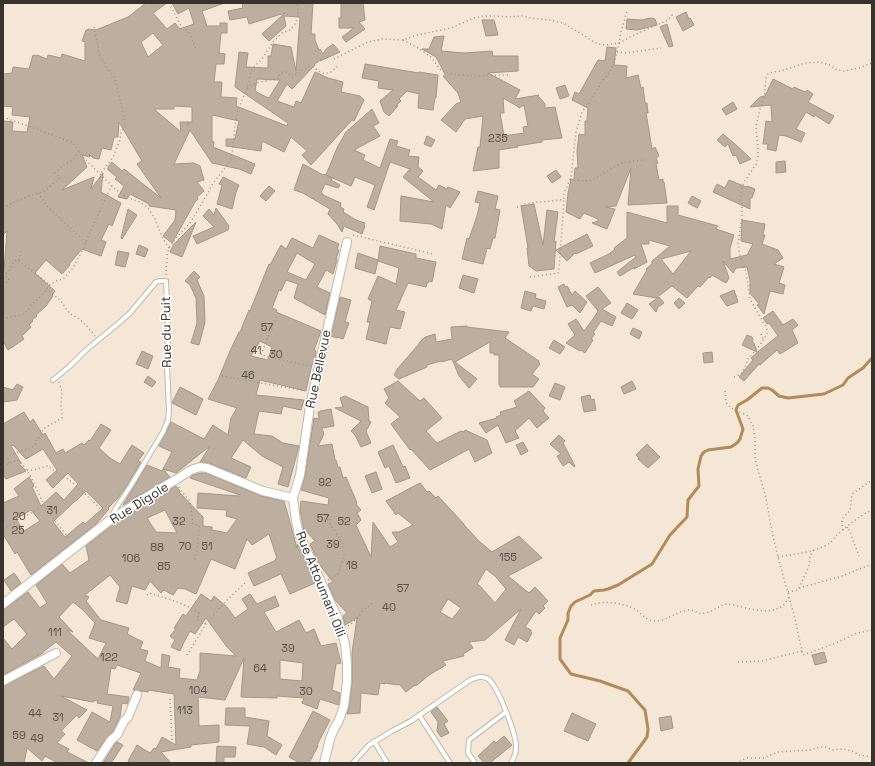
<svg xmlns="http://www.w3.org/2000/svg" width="875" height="766" font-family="'Space Grotesk',sans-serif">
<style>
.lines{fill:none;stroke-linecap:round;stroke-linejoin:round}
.stream{stroke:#b28b5a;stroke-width:3}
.building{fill:#bcaf9f;stroke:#a49787;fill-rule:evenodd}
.service-casing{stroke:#c5b7a7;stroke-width:6}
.minor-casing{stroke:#c5b7a7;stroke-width:10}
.path{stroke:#9d9387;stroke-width:1.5;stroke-dasharray:1 3;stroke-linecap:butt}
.service{stroke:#fff;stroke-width:4}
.minor{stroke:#fff;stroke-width:8}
.labels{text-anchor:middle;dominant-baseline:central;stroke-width:3;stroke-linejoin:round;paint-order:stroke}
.number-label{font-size:11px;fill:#585148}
.street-label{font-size:13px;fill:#37322b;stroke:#fff}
</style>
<rect width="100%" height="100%" fill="#f5e7d6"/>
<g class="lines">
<path class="stream" d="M628,763L647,737L648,729L645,710L628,691L600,681L571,674L560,659V638L568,620V613L571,606L575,602L590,595L594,591L604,590L608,589L618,585L652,564L670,535L687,517L688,500L699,486L698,469L701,456L704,452L708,450L731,447L737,443L740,439L743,429L736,410L738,405L747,400L762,388H768L772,390L779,396L788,398L824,394L843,385L848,378L863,368L872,358"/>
</g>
<path class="building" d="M146,3H167L153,13L167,29L175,23L180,29L194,24L189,8L178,14L172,3H222V4L202,11L207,26H220V23H227V33H221L219,53L225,54L224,64H216L214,82H222L221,97L237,98L236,106L287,126L288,123L235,87L239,52L248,53L246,67L268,68V56H271L273,44L291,47L296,71L300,17L284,16L286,26L269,41L262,34L285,13L249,24L247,17L230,20L228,11L243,8L242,3H313L311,34H315V40L319,50L320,49L323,54L326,49L333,44L340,52L320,61L321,59L318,62L314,64L315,65L292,89L287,84L277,101L294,107L296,101L301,103L315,72L328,78L343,82L341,92L360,96L364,100L354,121L352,120L311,165L302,155L307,151L291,137L284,152L262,141L261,151L226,146V139H235L239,121L212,115V141L214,142L213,147L255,164L251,174L239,169L212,163L190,130L174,164L194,163L200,166L204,180L197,182L204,191L197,197L198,199L195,202L172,243L163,236L175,220L176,210L149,206V204L130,194L127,199L118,197L124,186L115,179L117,177L108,170V167L112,162L122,171L124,169L161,198L137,164L142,161L119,122L118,137H114L111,150L102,148L99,159L93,158L89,154L90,157L82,155L87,167L62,190L94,177L91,189L103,173L101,192L121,203L112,226L109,224L101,240L106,242L101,256L82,249L71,262L69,264L70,265L62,274L46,260L35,273L55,291L52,295L53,296L46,306L36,315L37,316L32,320L33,321L29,325L31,327L22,336L24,339L8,350L3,341V269L4,271L7,231L3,235V121L13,122L12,131L27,132L30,117L12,115L13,107L3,106V74L12,73L13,67L29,69L33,55L37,56V55L47,59L48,55L61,58L62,54L85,61V42L82,41L86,30H88V29L96,30L128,17ZM153,33L163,45L148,57L141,42ZM257,79L280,80L269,98L262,95L255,91ZM174,106L192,107V122H188V125V122H180L181,132L154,109H174Z
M341,3H363L365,20L359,22L365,29L346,42L342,37L354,28H339V18H341Z
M686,12L689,19L690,18L694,25L683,31L676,17Z
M651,18L655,19L657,25L637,30L626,29L627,19L641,20Z
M482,20H494L498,35L486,36Z
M667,24L673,46L669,47L660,27Z
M444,36L441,51L464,53L492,51L493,56H518V71L488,73L520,90L515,99L539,95L538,96L540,98L545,104V108L555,107L562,138L542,140V142L517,146L518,147L499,150V168L473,171L478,147H480L483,116L465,119L456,132L441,120L456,104L461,102L458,93L443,76H446L436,57L422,49H429L434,37ZM503,98L517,106L519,108L524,105L528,126L523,127L524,133L504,136L500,113H504Z
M607,47L616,48L614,65L627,66L626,78L638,75L641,88L643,87L645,103H647L648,113H646L652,149L655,147L659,156L656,158L658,163L656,164L659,180L663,179V182H664L667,203L628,205L631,168L616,206L605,207L615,209L607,229L592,223L598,221V219L584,213L580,219L566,212L568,193L571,179L574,180L575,168H578L577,151L579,134L585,135V121H587L588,108L572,100L575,92L579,94L598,60L605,61Z
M365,64L419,73V72L438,75L436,98H435L433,110L418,108L419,94L407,91L399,99L401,101L396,106H398L389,116L384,112L380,101L393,90L378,88L379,81L362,78Z
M773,79L793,89L794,87L805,92L807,90L813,94L808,102L834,116L829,124L815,115L814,117L806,112L796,129L805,133L801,142L786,136L779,135L776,151L767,149L768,144H763L766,121L772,122L771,105L750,107L760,97L765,96Z
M565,85L569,96L560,99L556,88Z
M733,102L737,109L726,115L722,109Z
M372,109L379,123L373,126L380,136L354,150L365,155L363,160L380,168L390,139L398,141L396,146L410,150L408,156L419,157L418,167L423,171L418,177L436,190L439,185L447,189L448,187L460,192L450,208L446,205L442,229L431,224L400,221L401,196L434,202L403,177L410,169L390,162L374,210L367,207L375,185L355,177L351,186L326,175L337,148L346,132Z
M723,134L735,144L751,159L740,164L736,155L733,156L728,144L725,147L717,140Z
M427,136L435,140L431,147L424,144Z
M785,161L786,172L776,173V162Z
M303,164L323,175L324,174L332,178L331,180L340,185L338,188L325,184L321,193L323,194V195L341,203L340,207L344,209L343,212L356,220L365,223L364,225L365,226L362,234L344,226L342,232L337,224L328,214L330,209L303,193L294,190Z
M556,170L561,177L552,183L547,176Z
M223,177L239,185L236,192L232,209L217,204L221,189L222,185L219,184Z
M729,180L746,187L747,186L755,189L752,198H750V209L713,192L717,184L725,188Z
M269,186L275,191L266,201L260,196Z
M478,191L498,196L495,209L500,210L495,238H493L490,249L487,248L483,264L462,259L467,238L469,239L477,216L480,203L475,202Z
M692,196L701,201L697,208L688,203Z
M534,204L543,245L547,210L558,212L554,242L556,241L554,269L536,271L529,266L527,248H528L521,206Z
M667,206H678V215L718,226L716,229L734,235L730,248V259L747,255L753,244L741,241L742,220L765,224L763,235H765L762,244L778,250L783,258L774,264L784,267L779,283L785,285L783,294L770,291L764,314L757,305L759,304L750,293V280L747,267L736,268L733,273L723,261L729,278L726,283L712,275L710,278L709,277L700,287L698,286L687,298L672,286L656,298L633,294L647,270L646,269L652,264V261L670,246L649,240V244H641L647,262L634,269L635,267L620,276L617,272L636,257L635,255L595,273L590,263L609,254L615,249L614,248L627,238V212L667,223ZM691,251L673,274L661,259Z
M216,208L229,226L228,230L197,244L193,236L214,227L203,216L209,209L214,215Z
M128,209L137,215L122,239L121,238Z
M196,222L182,257L170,252L174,244Z
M587,234L593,246L576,254L575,253L567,261L556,250Z
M319,235L339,244L337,249L339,250L336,259L337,260L333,274L326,270L317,287L330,293L325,315L294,298L298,284L286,280L281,291L279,290L272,308L277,310L276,312L321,331L314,350L316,351L314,364H312L306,390V391L260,380L256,395L304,400L301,410L283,406L281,414L259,411L254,434L272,436L283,443L299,446L288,487L278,484L283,467L262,456L243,440L231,458L251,467L246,478L209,463L200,462L210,446L176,473L163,469L170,477L123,505L147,465L162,471L172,452L159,446L166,433L171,422L204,439L213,425L228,435L231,418L237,408L208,399L218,380L230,351L239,332H240L249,310L250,311L269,264L270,265L281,245L286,249L292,238L313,248ZM297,253L315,264L306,280L287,272ZM260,341L272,347L268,360L251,356Z
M139,245L148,249L145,257L136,254Z
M380,246L416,254V258L436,262L432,282L429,281L428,283H427L426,287L408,283L396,310L405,312L400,329L390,327L386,344L366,339L370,322H367L372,301L368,299L378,276L396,284L399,268L378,261Z
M118,251L129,253L125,267L115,265Z
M358,253L378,260L375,274L355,268Z
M194,271L200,277L197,280L204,296L205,322L199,345L191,343L197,323L196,298L190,285L185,281Z
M463,275L478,279L474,293L459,288Z
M564,284L565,287L567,286L572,295L575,291L587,302L580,313L572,305L567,307L558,287Z
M598,287L611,303L602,309L616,317L612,326L601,321L593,333L595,334L591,339L593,340L585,353L581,350L580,351L566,343L575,335L568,324L576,319L584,331L593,319L598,311L586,296Z
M734,290L738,302L727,306L720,296Z
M525,291L536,294L535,298L546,301L544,309L533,306L531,311L521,308Z
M340,297L351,300L345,322L349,323L343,339L337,337V338L331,336Z
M659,297L664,303L658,307L656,312L649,304Z
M679,298L685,303L679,309L674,303Z
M627,303L638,310L632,319L621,313Z
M773,311L783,325L793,319L798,325L792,330L798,343L780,354L777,350L760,365L759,364L744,381L739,377L753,360L751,358L760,350L778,336L769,323L767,324L763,318Z
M467,326V327L509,332L505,338L539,361V363L540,364L532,374L539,379L533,387H500V385H499V355H494V353H490V342L455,362L477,379L469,388L459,376L452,359L441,362V361L427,365V367L399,379L394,375L398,368L419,344V343L425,337L435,334L436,342L452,339L451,327Z
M633,328L642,332L639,339L630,334Z
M747,335L752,337L753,340L752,341L754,343L757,352L742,345Z
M554,340L565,347L560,354L549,348Z
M142,351L153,356L148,369L136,364Z
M712,352L713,362L704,363L703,353Z
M148,376L156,382L152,387L144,382Z
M398,381L420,401L424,398L442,418L426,431L437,443L461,431L464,432L465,430L487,440L492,453L475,462L469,449L430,470L411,449L410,450L391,424L400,417L385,403L389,398L384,389Z
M632,381L636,389L624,394L621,387Z
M555,383L565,387L560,400L549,396Z
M17,384L23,387L17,400L3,402V387L13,390Z
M180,387L203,399L196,415L172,403Z
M529,391L545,408L543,411L549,418L537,428L529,418L515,431L519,438L506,443L498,425L486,433L479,423L497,418L496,417L501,415L500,412L517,407L514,401Z
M590,395L591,400L594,399L596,410L584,412L581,397Z
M345,396L368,407L369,421L371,422L366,431L371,443L361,447L355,435L351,431L361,421L335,408L343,407L340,398Z
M331,409L334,426L322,428L324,434L318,446L332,444L335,460H336L338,467H340L343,478L346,477L357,503L356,504L361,510L357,513L361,520L356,525L371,557L373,522L390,547L398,542L392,532H399L413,525L398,513L396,515L386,501L420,483L427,492L429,491L436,498L438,496L464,524V525L480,542L492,552L519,536L542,558L508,576L529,593L535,587L548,601L543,606L545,608L539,614L536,611L525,627L531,630V632L532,633L527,642L518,637L514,645L505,640L521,609L485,640L469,642L473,648L463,654L464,656L443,661L446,665L429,675L416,686L415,685L406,692L399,684L398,685L385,683V684L380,683L378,695L361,693L360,713L347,714L349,707L352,683V653L357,618L345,625L343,616L347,613L335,600L328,584L333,582L319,564L310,544L315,541L306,531H304L300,510L301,501L328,505L329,498L301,490L305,476L314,418L319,419L318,412H320V411ZM486,569L496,577L506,589L495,603L480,586L477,584ZM448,599L461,608L452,619L440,612Z
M24,412L30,422L33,419L43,435L45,433L56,453L63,449L65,453L82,443L84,445L89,440L90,441L101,424L111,430L99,448L110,458L120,464L132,445L144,453L138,461L141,462L127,485L118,498L108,508L109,509L96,524L31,575L17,552L15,554L3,534V503L19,496L14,489L29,477L34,486L32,487L41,506L56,492L64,500L78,484L68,473L53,488L46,480L57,470L43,449L26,459L13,445L11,446L21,463L19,464L26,471L6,479L3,475V424ZM86,491L103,508L85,524L83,522L65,537L53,522L75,501H76ZM31,510L40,521L24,531L16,519Z
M559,435L565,441L563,443L575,466L574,467L569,462L563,466L557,456L561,454L550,444Z
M523,442L528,451L521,455L516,445Z
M647,444L660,457L648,468L638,459L639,458L636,455Z
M393,445L403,467L405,466L410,478L396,483L389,466L385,468L378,452Z
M376,472L382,489L372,493L365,476Z
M201,473H206L261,496L284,501L297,548L298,544L315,583L290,594L281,574L254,586L248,573L276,560L275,559L277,558L269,534L252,545L247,539L235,569L211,559L196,594L185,589L178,588L173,595L164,590L161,593L150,581L145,590L132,586L127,604L116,601L120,587L110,575L85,595L89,597L86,601L101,620L129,628L127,634L143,642L140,649L148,651L145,661L161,668L162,654L170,656L168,667L180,669L179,678L197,680L200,671V653L236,656L227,647L206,618L195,634L190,631L183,644L180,651L171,647L175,640L170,636L176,629L174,628L183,614L186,616L201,594L211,601L214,596L227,607L235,618L248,609L242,599L250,594L257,604L275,596L279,606L264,612L276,632L299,620L306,633L314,629L321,646L336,643L341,663L336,664L332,690L340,693L339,705L320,699L317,709L302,703L304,698L277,696V698L241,697L244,658L225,700L198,697L199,726L219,725V742L191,745V747L161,752L171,763H128L129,761H128L137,745L150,753L154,748L156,749L162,737L176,745L174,694L148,690V692L141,691L137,690H133L141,673L117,665L115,669L111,668L107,694L129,697L128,702L127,704L122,703L120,717L113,732L107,737L97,751L77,740L92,712L110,722L113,706L97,703L98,701L96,700L93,702L61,696L87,710L79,718L77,715L61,731L65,734L57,743L69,749L67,752L89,763H58L45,756L42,761L27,748L24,763H3V686L44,666L54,679L72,656L56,642L43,652V653L3,675V638L12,649L27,634L14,619L3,627V609L6,608L28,592L40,608L47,603L36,585L62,564L70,573L89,560L86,546L113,525L176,486L180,491L179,492L203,517V526L212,527V530L227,533L237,519L226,516L227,510L197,508L198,493L240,496V495L190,478L193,475ZM165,510L177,533L156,532L147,518ZM73,602L83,610L95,623L89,638L106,643L98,659L67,630L73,632L59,617ZM280,660L303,663L302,681L280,679Z
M14,573L21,583L11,591L4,580Z
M824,652L827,662L815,665L812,655Z
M437,707L448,721L444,724L449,733L441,737L437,731L438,722L431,712Z
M226,708H245V717L269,721L267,736L282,745L276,755L264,747L247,744L250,726L225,725Z
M313,711L330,720L317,745L318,746L309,763H300L289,757Z
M572,713L596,724L588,741L564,731Z
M671,716L673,728L661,731L659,718Z
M504,736L512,745L490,763H484L478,756L494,741L496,743Z
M117,742L123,745L111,763H103L115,744Z
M217,746L236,747L235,757H224V763L216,762Z"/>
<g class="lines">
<g class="service-casing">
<path id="service" d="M53,380L70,366L86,350L120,322L130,313L156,282L160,281H166L168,329L167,367L169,410L168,420L163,432L130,487L116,508L111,518
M419,715L450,763
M374,741L387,763
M353,763L369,745L392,731L411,721L470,680C476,678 482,675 488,679C498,686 517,736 516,748C516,754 514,758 511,763
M475,763L468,753L469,740L506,712"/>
</g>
<g class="minor-casing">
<path id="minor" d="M3,604L110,520L158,490L177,479L191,470L200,467L207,468L263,491L293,498
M3,681L56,653
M96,763L111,740L117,735L124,721L128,717L137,695
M324,763L330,739L333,731L339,720L344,706L347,682V663L345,644L338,619L299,534L296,521L293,498L300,475L310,406L347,242"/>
</g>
<path class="path" d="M169,3L180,24L190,34L196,50
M94,27L101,61H104L108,69L115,78L126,126L121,131L120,140L114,155L109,163L101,173
M403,40L418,48L431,57L439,68L442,71L458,75L473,76L508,75
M617,52L626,53L661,48
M334,59L368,42L382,39L403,40L417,35L451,28L474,18L483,16H496L509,17L523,16L530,18L550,20L563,23L580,33L594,42L599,44L606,45L619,43L636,34L668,20L672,15V12
M247,88L256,83L279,78L280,74L286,72L292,77H293L302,70L311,66C324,75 327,77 339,65
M3,117L58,137L73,143L85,159L115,189L128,198L140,202L148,208L155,219L162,237L169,248
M570,179L585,181L593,180L617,165L622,163L642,160
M38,193L48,207L86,243
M517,207C532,200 549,203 564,199V193L571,177L576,132L582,112L592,99L604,78C614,73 619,43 621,32C623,25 625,18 627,11
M3,208L18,200L46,190L60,178L55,173L63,165L71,161L79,152
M353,235L433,254
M18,260L22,250
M166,275L167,255L169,248L176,238L190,223L208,193L211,186L229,163L232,155L235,126L238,110L247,88L252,69L262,59L273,42L282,33L290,30L296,23L298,12L297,3
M530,277L558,273L559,270L564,199
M3,285L9,280L5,275L9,270L14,261L18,260L50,285
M46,289L60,300L70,314L78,318L86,325L95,336
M278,313L261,355L310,366
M3,319L24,314L32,304L38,299L50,285L58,280L63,279L72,269L84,248L90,232L112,185
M761,334L763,339
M222,376L305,391
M734,377L741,374L744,369L748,359L760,345L767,334V330L766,326L763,322L750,299L746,272L740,255L738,244L742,217V204L740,200L742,187L744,182L756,164L758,157V149L756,127L760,109L764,99L766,78L768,74L773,72L781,71L805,63L819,62L830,65L837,70L844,71L859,68L872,63
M725,391C726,395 725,398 726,401C727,409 742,412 748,416L753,426L755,439V457L758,470L766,498L771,527L778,557L794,615L803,655L836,643L857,633L872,630
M9,463L8,458C15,450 27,452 35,445V441L40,437L43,429L62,418V414L61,406L62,392L59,382
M3,466L12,462L17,460C30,468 38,495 46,508C53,519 62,529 70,540
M27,470H33L48,466C54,471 62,475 69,480C82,490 93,502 105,513
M179,487L181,491L190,501L193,524L199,526L198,540L195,561
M847,528L848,527L859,556
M3,529L45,505
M843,530C841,518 841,519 850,511L852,494L872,480
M778,557C793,554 818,552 830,543C832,541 834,538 836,536C847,526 859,516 872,510
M328,580L338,575L344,555L342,550L344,544L331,526L329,517
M799,588L809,566L810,556L814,550
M788,592L794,591L803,587L842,576L872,564
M147,595L149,593C166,598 184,603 199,613L197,619L206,624
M591,605C603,600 624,603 635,609C641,613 646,620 653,621C666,622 675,612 687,610C694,609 698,615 705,613C713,612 719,605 727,604C744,606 764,616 781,607C784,605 787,601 789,597
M348,626L352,623L365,609L373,603
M187,655L206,624L210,620L223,604L245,583
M738,662L762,661L802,651
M170,699L172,741
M736,763L747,758H763L778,752L810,750L820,747H826L832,750L844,749L855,752L858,755L872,757"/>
<use href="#service" class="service"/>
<use href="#minor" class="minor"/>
</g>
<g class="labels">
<g class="number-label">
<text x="498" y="138">235</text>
<text x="267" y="327">57</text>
<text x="256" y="350">41</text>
<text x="276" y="354">30</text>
<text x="248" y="375">46</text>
<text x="325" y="482">92</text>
<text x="52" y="510">31</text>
<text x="19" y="516">20</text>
<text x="323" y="518">57</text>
<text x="179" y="521">32</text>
<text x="344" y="521">52</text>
<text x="18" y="530">25</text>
<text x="333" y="544">39</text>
<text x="185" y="546">70</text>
<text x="207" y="546">51</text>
<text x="157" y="547">88</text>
<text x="508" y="557">155</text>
<text x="131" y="558">106</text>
<text x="352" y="565">18</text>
<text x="164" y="566">85</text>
<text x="403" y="588">57</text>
<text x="389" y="607">40</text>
<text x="55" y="632">111</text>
<text x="288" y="648">39</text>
<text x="109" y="657">122</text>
<text x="260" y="668">64</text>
<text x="198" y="690">104</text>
<text x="306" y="691">30</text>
<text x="185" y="710">113</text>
<text x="35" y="713">44</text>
<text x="58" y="717">31</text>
<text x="19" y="735">59</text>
<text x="37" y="738">49</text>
</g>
<g class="street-label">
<text transform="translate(166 332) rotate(-91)">Rue du Puit</text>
<text transform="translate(318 369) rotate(-78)">Rue Bellevue</text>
<text transform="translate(139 503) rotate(-32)">Rue Digole</text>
<text transform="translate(321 584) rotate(68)">Rue Attoumani Oili</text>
</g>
</g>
<rect width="875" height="766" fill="none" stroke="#37322b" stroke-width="8"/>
</svg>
